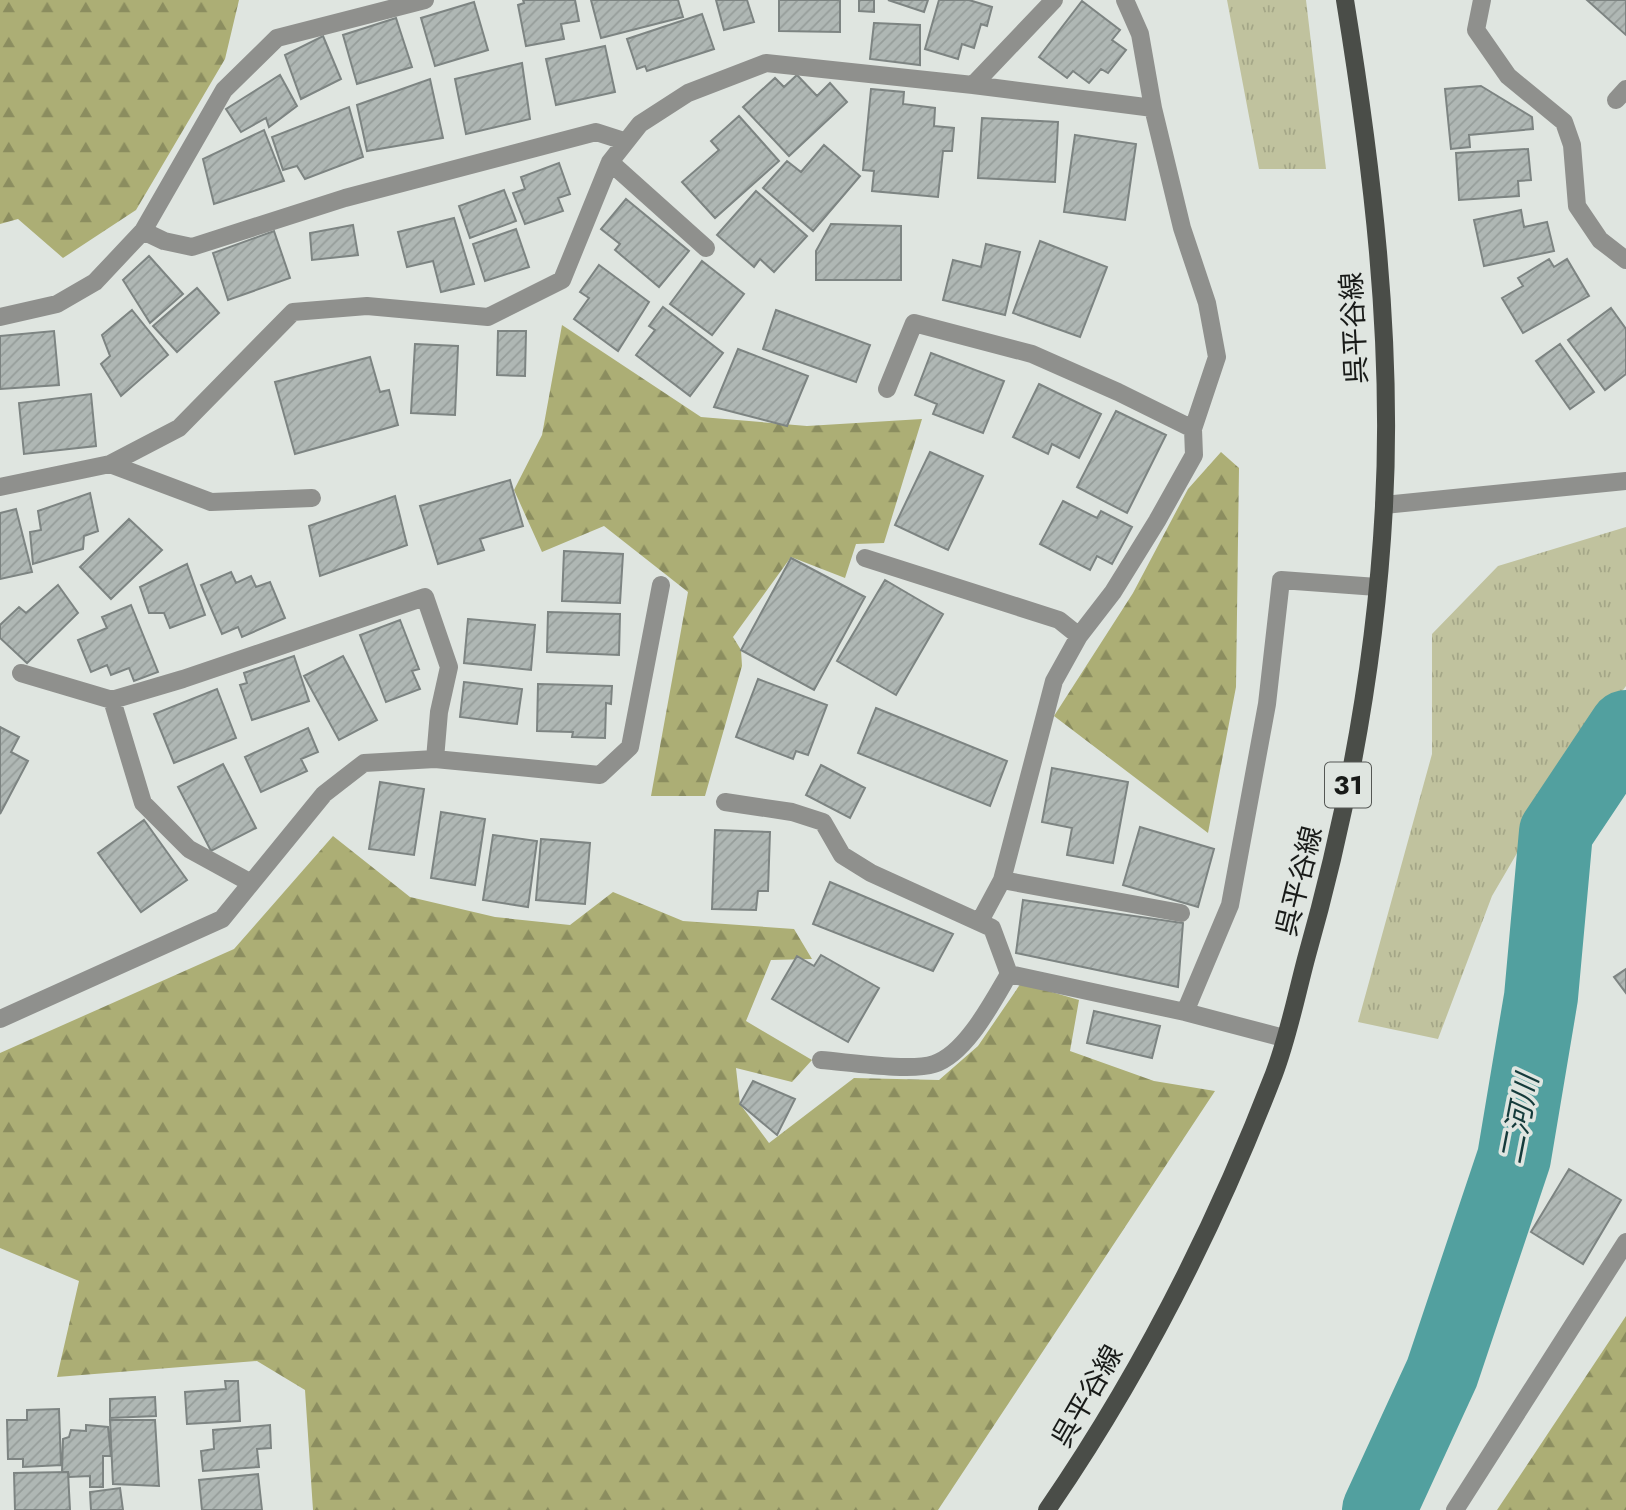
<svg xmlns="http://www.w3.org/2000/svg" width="1626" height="1510" font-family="Jost,'Noto Sans JP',sans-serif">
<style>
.grass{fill:url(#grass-tufts)}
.forest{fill:url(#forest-firs)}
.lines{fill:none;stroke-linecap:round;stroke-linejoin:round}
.river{stroke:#52a09f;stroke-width:74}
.building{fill:url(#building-hatch);stroke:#7d8482;stroke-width:2}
.minor{stroke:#8f908d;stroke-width:18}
.major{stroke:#4a4d48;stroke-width:18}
.labels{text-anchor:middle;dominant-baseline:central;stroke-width:7;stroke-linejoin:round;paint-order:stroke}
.shield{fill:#dfe5e0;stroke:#545754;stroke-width:2}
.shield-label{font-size:26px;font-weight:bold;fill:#181a18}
.street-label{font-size:28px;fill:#181a18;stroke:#dfe5e0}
.water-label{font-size:30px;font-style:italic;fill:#153b3b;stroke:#dfe5e0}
</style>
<defs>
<pattern id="grass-tufts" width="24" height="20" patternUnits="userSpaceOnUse" patternTransform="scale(1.75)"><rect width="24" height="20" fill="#c0c29e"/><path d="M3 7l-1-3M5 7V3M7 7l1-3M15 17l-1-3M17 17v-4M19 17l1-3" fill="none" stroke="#a4a687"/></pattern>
<pattern id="forest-firs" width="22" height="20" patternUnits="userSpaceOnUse" patternTransform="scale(1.75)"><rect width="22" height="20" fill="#acae75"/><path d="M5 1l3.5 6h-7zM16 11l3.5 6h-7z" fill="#8b8d5f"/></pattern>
<pattern id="building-hatch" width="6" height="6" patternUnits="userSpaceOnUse" patternTransform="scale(1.75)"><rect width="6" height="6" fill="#afb7b4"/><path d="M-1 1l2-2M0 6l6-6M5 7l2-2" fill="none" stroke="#969d9a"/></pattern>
</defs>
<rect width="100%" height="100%" fill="#dfe5e0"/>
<path class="grass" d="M1227,0H1306L1326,169H1259Z
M1626,527V686L1575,754L1492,896L1438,1039L1358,1022L1432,754V634L1498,566Z"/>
<path class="forest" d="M0,0H239L225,59L136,210L63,258L18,219L0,224Z
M562,325L701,417L807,426L922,419L884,543L856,544L845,578L791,557L733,637L741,650L742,666L705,796H651L688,592L604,526L542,552L514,490L542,435Z
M1221,452L1239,468L1236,687L1208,833L1054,716L1133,593L1188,489Z
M333,836L410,897L495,917L570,925L613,892L683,921L794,929L812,959L771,960L746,1021L812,1060L792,1082L736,1068L740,1104L769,1143L854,1078L939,1080L978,1046L1021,983L1079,1000L1070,1051L1154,1081L1215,1091L938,1510H313L305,1390L257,1361L57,1377L79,1281L0,1248V1053L234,949Z
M1626,1316V1510H1497Z"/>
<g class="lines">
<path class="river" d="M1379,1510L1442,1373L1514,1158L1541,997L1556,832L1626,727"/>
</g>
<path class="building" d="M523,0H575L579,21L561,24L564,39L526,46L518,5L524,3Z
M591,0H678L683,17L601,38Z
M716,0H747L754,22L724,30Z
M779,0H840V32L779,31Z
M859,0H874V12L859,11Z
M888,0H928L924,12Z
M939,0H969L992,7L987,26L981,24L974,48L962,44L958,59L925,49Z
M1587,0H1626V35Z
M1082,1L1120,30L1112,40L1126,50L1108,73L1101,69L1089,83L1073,71L1067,78L1039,57Z
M474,2L488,50L435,66L421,18Z
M702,14L714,49L647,71L645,66L637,69L627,39Z
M396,18L412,67L357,84L343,35Z
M874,23L920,25V65L870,59Z
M323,36L341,79L301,99L285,55Z
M605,46L615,92L556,105L546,59Z
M522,63L530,119L466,134L455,79Z
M280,75L297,106L269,127L266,118L241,132L226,109Z
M797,75L817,96L830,83L847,102L789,156L743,107L775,78L784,87Z
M430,79L443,138L367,151L357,105Z
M1481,86L1532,117L1533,129L1469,135L1470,147L1451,149L1445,89Z
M871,89L904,92L903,104L935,108L934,126L954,128L952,151H943L938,197L872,191L874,171L863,170Z
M349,107L363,157L305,179L297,166L283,170L272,137Z
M739,116L779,161L715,218L682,182L719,150L711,141Z
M982,118L1058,122L1055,182L978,178Z
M264,130L284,181L214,204L203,159Z
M1075,135L1136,144L1125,220L1064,212Z
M824,145L860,176L813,231L763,188L787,161L801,172Z
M1528,149L1531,180L1518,181L1519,196L1459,200L1456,153Z
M559,163L570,194L558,198L563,211L525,224L513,193L525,189L521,177Z
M504,190L516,221L470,238L459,206Z
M756,191L807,236L774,272L760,259L754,267L717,235Z
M626,199L689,251L659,287L615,250L620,244L601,229Z
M1521,210L1524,227L1547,222L1554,251L1484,266L1474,220Z
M454,218L474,284L441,292L433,261L407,267L398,232Z
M831,224L901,226V280H816V251Z
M353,225L358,255L312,260L310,233Z
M516,229L529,267L485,281L473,244Z
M274,231L290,278L228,300L213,253Z
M1040,241L1107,267L1080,337L1013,313Z
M986,244L1020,252L1005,315L943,300L953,260L981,267Z
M149,256L183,294L150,323L123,280Z
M1549,259L1554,267L1567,259L1589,296L1523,333L1502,298L1523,286L1518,278Z
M702,261L744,294L712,335L670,304Z
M599,265L649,302L618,351L574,319L589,298L580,292Z
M197,288L219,313L177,352L153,326Z
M663,307L723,353L690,396L636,355L655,330L649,326Z
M1611,308L1626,329V374L1605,390L1568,340Z
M132,310L168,355L121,396L101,364L110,356L102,335Z
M776,310L870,345L856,382L763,349Z
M54,331L59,385L0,389V336Z
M498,331H526L525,376L497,375Z
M415,344L458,346L455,415L411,413Z
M1560,344L1594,392L1570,409L1536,361Z
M738,349L808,376L787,426L714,407Z
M931,353L1004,381L983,433L933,414L937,404L915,395Z
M370,357L380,392L389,390L398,425L295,454L275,382Z
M1039,384L1101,414L1079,458L1052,444L1048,454L1013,437Z
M91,394L96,446L24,454L19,403Z
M1116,411L1166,435L1127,513L1077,487Z
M930,452L983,476L948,550L895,525Z
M510,480L523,526L480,539L484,550L438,564L420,506Z
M90,493L98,531L84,536L83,549L33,564L30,532L41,530L38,511Z
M395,496L407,545L320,576L309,526Z
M1063,501L1097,518L1101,511L1132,527L1112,564L1097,556L1090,570L1040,544Z
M16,509L32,572L0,579V513Z
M129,519L162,550L111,599L80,567Z
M564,551L623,554L620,603L562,601Z
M791,558L865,597L814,690L741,650Z
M187,564L205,615L170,628L164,613H149L140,587Z
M231,572L236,583L251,576L256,587L270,582L285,618L242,637L238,627L222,634L201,585Z
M885,580L943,614L896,695L837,661Z
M58,585L78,613L27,663L0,638V625L19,607L26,613Z
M131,605L158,672L134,681L129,668L111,675L107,665L91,672L78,640L107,628L102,617Z
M548,612L620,614L619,655L547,652Z
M468,619L535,625L531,670L464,663Z
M400,620L419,669L412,671L420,689L386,702L360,635Z
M294,656L309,701L252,720L240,685L247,683L244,673Z
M343,656L377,720L339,740L304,676Z
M758,679L827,705L808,755L796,751L793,759L736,737Z
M464,682L522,689L517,724L460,717Z
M538,684L612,686L611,704L606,703L605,738L572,737L573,732L537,731Z
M217,689L236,738L174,763L154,714Z
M876,708L1007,761L990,806L858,753Z
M0,727L19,737L11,752L28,761L0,814Z
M308,728L318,752L301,759L307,771L261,792L245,757Z
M223,764L256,828L211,851L178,787Z
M821,765L865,788L850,818L806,795Z
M1052,768L1128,782L1113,863L1067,855L1072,828L1042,822Z
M380,782L424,789L414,855L369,849Z
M441,812L485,819L475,885L431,878Z
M144,820L187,880L141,912L98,853Z
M1140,827L1214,849L1198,907L1123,885Z
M715,830L770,832L768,891H758L756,910L712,909Z
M493,835L537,841L528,907L483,900Z
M541,839L590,843L585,904L536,900Z
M830,882L953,934L933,971L813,924Z
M1023,900L1183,923L1178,987L1016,953Z
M821,955L879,988L848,1042L772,999L797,956L814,966Z
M1626,969V993L1614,977Z
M1094,1011L1160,1026L1152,1058L1087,1043Z
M753,1081L795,1099L777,1135L740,1104Z
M1569,1169L1621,1200L1583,1264L1531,1232Z
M225,1381H238L240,1421L187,1424L185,1392L226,1389Z
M155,1397L156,1416L110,1418V1399Z
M59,1409L61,1465L23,1467V1459H8L7,1420H27V1410Z
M110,1420H155L159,1486L113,1484Z
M86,1425L108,1427L111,1456H103V1487H90V1476L69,1477L68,1472H62L63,1439L69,1437L71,1430L86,1431Z
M270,1425L271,1448L257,1449L259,1467L203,1471L201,1451L214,1449L213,1430Z
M68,1472L70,1510H15L14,1473Z
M258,1474L262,1510H202L199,1480Z
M120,1488L123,1510H91L90,1492Z"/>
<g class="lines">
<path class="minor" d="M1482,0L1476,30L1508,76L1564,122L1572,145L1577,206L1600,240L1626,260
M973,85L1153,108
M1616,100L1626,89
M610,162L706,248
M143,231L164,241L192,247L345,198L596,132L624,141
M0,317L57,304L95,282L143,231L224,90L277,38L425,0
M887,389L914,323L1032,354L1118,392L1193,429L1217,357L1207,303L1182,228L1153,108L1140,34L1125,0
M110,464L211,502L312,498
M0,487L110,464L179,428L293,312L367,306L488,317L562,280L610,162L640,124L688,93L766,63L973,85L1054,0
M1384,505L1626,481
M865,558L1059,620L1079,636
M21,673L112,700
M725,802L792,812L823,822L842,855L871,873L992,928L1009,974C993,1001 966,1054 934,1064C910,1072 848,1062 821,1060
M1002,880L1054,681L1079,636L1113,592L1157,521L1194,455L1193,429
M251,883L189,849L143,803L112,700L183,679L425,597L449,667L439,712L435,759
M980,921L1002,880L1181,913
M1009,974L1185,1012L1284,1038
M1185,1012L1230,905L1267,704L1281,580L1377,587
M0,1019L222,919L324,794L364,763L435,759L600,775L630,747L661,585
M1455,1510L1626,1242"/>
<path class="major" d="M1047,1510C1140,1375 1215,1227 1274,1074C1288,1037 1296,997 1306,959C1348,811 1376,660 1384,506C1393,338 1372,166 1345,0"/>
</g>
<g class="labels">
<rect class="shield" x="1325" y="762.5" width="46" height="45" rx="5"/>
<g class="shield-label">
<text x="1348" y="785">31</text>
</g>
<g class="street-label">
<text transform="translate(1354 328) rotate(-93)">呉平谷線</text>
<text transform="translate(1299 881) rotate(-76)">呉平谷線</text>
<text transform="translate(1087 1396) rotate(-60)">呉平谷線</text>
</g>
<g class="water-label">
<text transform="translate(1519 1119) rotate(-79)">二河川</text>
</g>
</g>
</svg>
